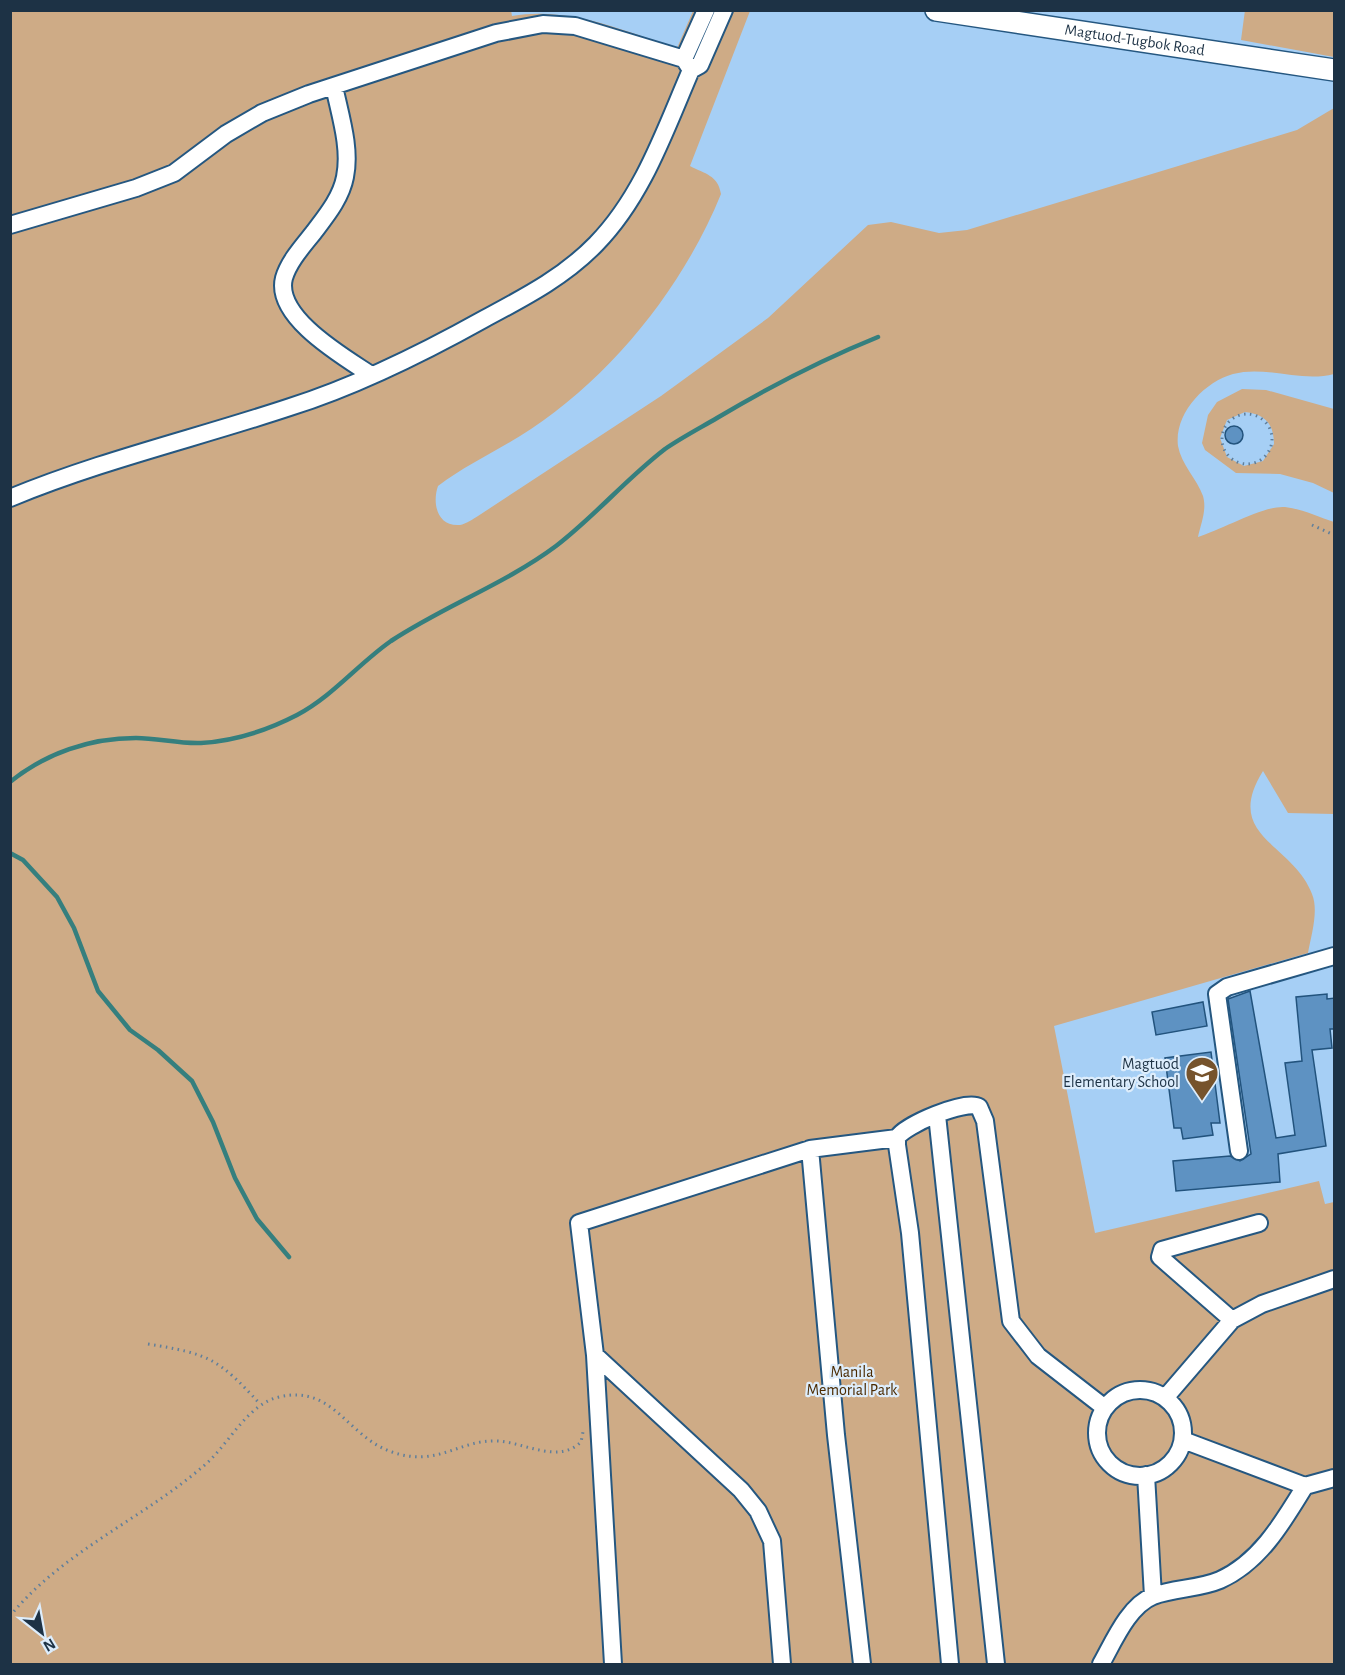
<svg xmlns="http://www.w3.org/2000/svg" width="1345" height="1675" font-family="'Alegreya Sans',sans-serif">
<style>
.green{fill:#ceab86;fill-rule:evenodd}
.lines{fill:none;stroke-linecap:round;stroke-linejoin:round}
.stream{stroke:#357f7e;stroke-width:4.5}
.building{fill:#5e92c2;stroke:#22537d;stroke-width:1.5}
.minor-casing{stroke:#255780;stroke-width:20}
.major-casing{stroke:#255780;stroke-width:24}
.path{stroke:#607f9b;stroke-width:3;stroke-dasharray:1.5 4.5;stroke-linecap:butt}
.minor{stroke:#fff;stroke-width:16}
.major{stroke:#fff;stroke-width:21}
.labels{text-anchor:middle;dominant-baseline:central;stroke-width:4.5;stroke-linejoin:round;paint-order:stroke}
.street-label{font-size:16px;fill:#1d3245;stroke:#ddedfc}
.poi-label{font-size:16px;fill:#1d3245;stroke:#ddedfc;text-anchor:end}
.park-label{font-size:16px;fill:#4b2a00;stroke:#ddedfc}
</style>
<rect width="100%" height="100%" fill="#a6cff5"/>
<path class="green" d="M511,10L512,16C569,6 624,31 677,48L693,11H750L690,166C705,174 718,175 721,194C684,285 614,374 531,429C501,449 467,464 438,486C432,503 437,527 460,525C466,524 473,519 478,516L661,396L768,318L868,225L891,222L939,233L967,230L1297,130L1334,108V374C1301,383 1266,365 1233,374C1204,382 1174,414 1178,446C1181,464 1197,479 1203,496C1207,510 1201,523 1198,537C1221,530 1265,505 1285,507C1302,509 1319,517 1334,522V814L1288,813L1263,771C1222,837 1293,843 1312,894C1319,911 1311,936 1308,953L1054,1026L1095,1233L1319,1181L1325,1204L1334,1202V1664H11L10,11Z
M1245,10L1334,11V57L1241,40Z
M1242,389L1266,390L1334,409V493L1313,483L1280,474L1236,473L1205,450L1202,443L1208,415L1217,402ZM1245,412C1265,414 1274,424 1274,444L1263,461L1244,466L1227,457L1220,438L1227,420Z"/>
<g class="lines">
<path class="stream" d="M10,782C46,753 90,738 136,738C158,738 179,744 201,743C233,741 268,730 297,715C333,696 358,664 391,641C444,606 505,584 556,546C595,516 626,479 665,449C681,438 700,428 717,418C769,387 821,360 878,337
M10,853L23,860L57,897L74,928L98,991L130,1030L158,1050L192,1081L213,1122L235,1178L257,1219L289,1257"/>
</g>
<path class="building" d="M1225 435a9 9 0 1 1 18 0a9 9 0 1 1-18 0Z
M1250,991L1276,1138L1295,1135L1285,1063L1302,1061L1296,997L1327,994V999L1335,998V1029H1330L1332,1048L1312,1050L1326,1146L1278,1154L1280,1182L1176,1191L1173,1161L1230,1156L1240,1161L1251,1154L1228,999Z
M1203,1002L1207,1026L1156,1035L1152,1012Z
M1211,1052L1220,1123H1211L1213,1135L1183,1139L1181,1128H1174L1165,1058Z"/>
<g class="lines">
<g class="minor-casing">
<path id="minor" d="M684,59L706,10
M334,86C340,115 351,148 345,177C341,198 326,216 314,232C303,246 289,261 284,278C274,317 344,357 371,375
M10,225L136,188L174,173L226,134L262,113L309,94L496,33L543,24L575,26L684,59L691,70
M10,498C102,460 197,438 290,407C357,386 423,353 484,319C525,297 564,277 596,244C643,196 665,130 691,70L700,65L724,10
M937,1115L996,1664
M810,1149L836,1435L862,1664
M1239,1151L1217,994L1227,987L1334,956
M1232,1320L1160,1257L1162,1250L1259,1223
M595,1355L741,1490L758,1511L772,1541L782,1664
M1097 1433a43 43 0 1 1 86 0a43 43 0 1 1-86 0Z
M1165,1398L1232,1320L1262,1304L1334,1279
M1183,1440L1305,1486L1334,1478
M1146,1475L1153,1596
M613,1664L595,1355L579,1223L810,1149L897,1138
M950,1664L910,1233L897,1145V1138C904,1125 966,1099 979,1107L985,1121L1011,1321L1038,1356L1105,1408
M1101,1664C1113,1643 1128,1606 1153,1596C1175,1588 1199,1589 1220,1580C1260,1562 1283,1522 1305,1486"/>
</g>
<g class="major-casing">
<g id="major">
<path id="s1" d="M936,10L1334,70"/>
</g>
</g>
<path class="path" d="M1222 439a25 25 0 1 1 50 0a25 25 0 1 1-50 0Z
M1312,525L1334,535
M148,1344C209,1354 218,1358 260,1404
M10,1616C64,1550 145,1518 207,1463C230,1442 248,1404 279,1397C334,1384 347,1437 392,1452C438,1468 459,1439 498,1441C526,1443 558,1464 581,1442L583,1432"/>
<use href="#minor" class="minor"/>
<use href="#major" class="major"/>
</g>
<defs>
<g id="school-pin" transform="scale(1.725)"><path d="M0 17L-7.5 6A9.5 9.5 0 1 1 7.5 6Z" fill="#76532c" stroke="#ddedfc"/><path d="M0-5L7-2L0 1L-7-2ZM-4 1L0 2.5L4 1V4Q0 6-4 4Z" fill="#fff"/></g>
</defs>
<g fill-rule="evenodd">
<use href="#school-pin" x="1202" y="1073"/>
</g>
<g class="labels">
<g class="street-label">
<text stroke="none"><textPath href="#s1" startOffset="201">Magtuod-Tugbok Road</textPath></text>
</g>
<g class="poi-label">
<text x="1179" y="1064">Magtuod<tspan x="1179" dy="18">Elementary School</tspan></text>
</g>
<g class="park-label">
<text x="852" y="1372">Manila<tspan x="852" dy="18">Memorial Park</tspan></text>
</g>
</g>
<rect width="1345" height="1675" fill="none" stroke="#1d3245" stroke-width="24"/>
<g transform="translate(42 1633) rotate(149)" stroke="#ddedfc" stroke-width="4.5" paint-order="stroke">
<path d="M0-4.5L10 22L0 15L-10 22Z" fill="#1d3245"/>
<text y="-9" font-size="16" font-weight="bold" text-anchor="middle" fill="#1d3245">N</text>
</g>
</svg>
